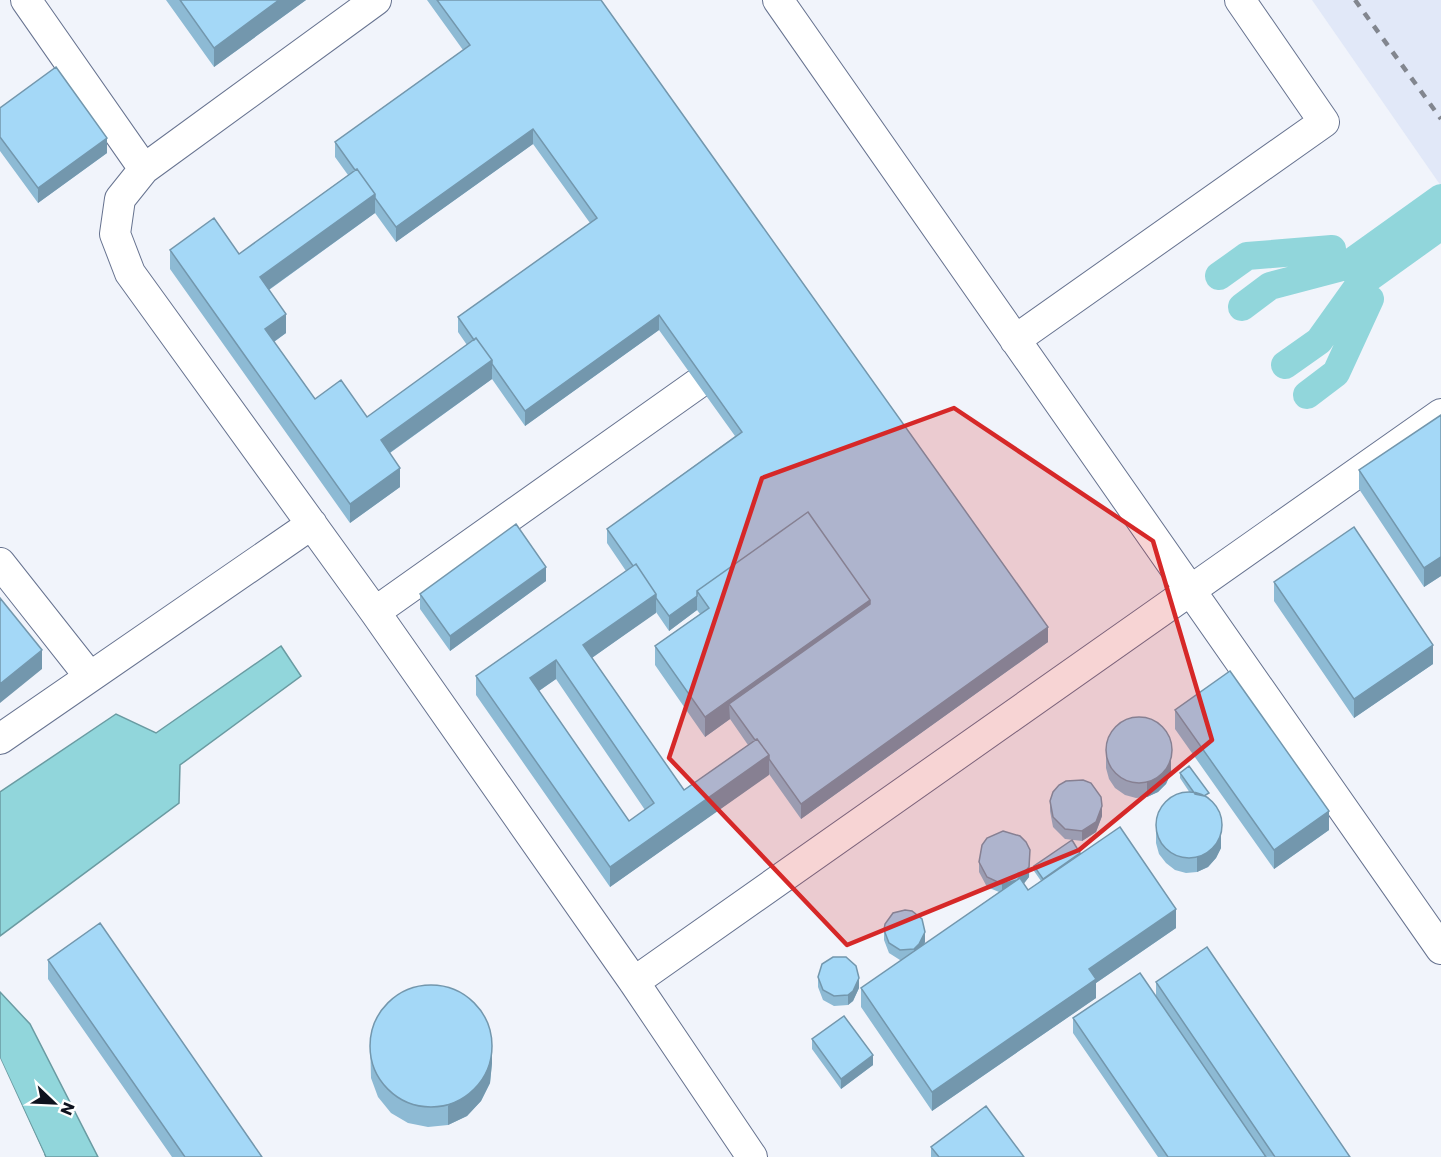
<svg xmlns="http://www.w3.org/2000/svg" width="1441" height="1157" font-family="Poppins,sans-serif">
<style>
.built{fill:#e1e8f8}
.water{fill:#91d6db;stroke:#6a9ba2;stroke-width:1.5}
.pier{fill:#f1f4fb}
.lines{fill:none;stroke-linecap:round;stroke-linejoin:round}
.canal{stroke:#91d6db;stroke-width:28}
.minor-casing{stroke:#677390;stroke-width:32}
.minor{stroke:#fff;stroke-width:30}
.rail{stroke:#82868f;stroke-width:4.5;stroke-dasharray:8 8;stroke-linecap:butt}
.wall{fill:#8dbad4;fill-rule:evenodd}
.shaded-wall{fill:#7397ad}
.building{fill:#a4d8f7;stroke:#7397ad;stroke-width:1.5;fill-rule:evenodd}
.marked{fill:#d62828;fill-opacity:0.2;stroke:#d62828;stroke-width:4.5;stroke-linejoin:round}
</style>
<rect width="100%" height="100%" fill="#f1f4fb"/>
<path class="built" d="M1312,0H1441V186Z"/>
<path class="water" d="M281,646L301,676L180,765L179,803L0,936V792L116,714L156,733Z
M0,992L30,1024L98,1157H46L0,1058Z"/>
<path class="pier" d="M0,1058L44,1154L42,1155L0,1065Z"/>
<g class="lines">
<path class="canal" d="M1219,276L1247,256L1332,249
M1242,307L1270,286L1346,266L1441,198
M1285,365L1319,341L1359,285L1441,226
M1307,395L1336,373L1370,299"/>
<g class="minor-casing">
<path id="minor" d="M26,0L144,169
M376,0L144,169L120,199L115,234L130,273L375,612L634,982L752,1157
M778,0L1441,949
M1015,340L1324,122L1240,0
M0,563L90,677
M375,612L697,384
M0,739L312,524
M634,982L1441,414"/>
</g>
<use href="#minor" class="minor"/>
<path class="rail" d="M1355,0L1441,119"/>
</g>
<path class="wall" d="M166,0H306L214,67Z
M427,0H601L1048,642L801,819L769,774L610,887L476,695V676L626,571L607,543V529L735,436L659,330L525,426L492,379L390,453L400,487L350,523L170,269V250L239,254L348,175L335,157V142L463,50ZM533,144L590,223L458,317V332L467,345L367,417L315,399L274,342L286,333L269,290L375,213L396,242ZM697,610L700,614L655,646V665L705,737L730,719L748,745L684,790L592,658L656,612L669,631ZM556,679L645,810L629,821L539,691Z
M0,108L107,153L38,203L0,151Z
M1441,415V576L1424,587L1359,489V470Z
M546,581L450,651L420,609V594Z
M1274,582L1433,664L1354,718L1274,601Z
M1175,710L1329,830L1274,869L1175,729Z
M1106,753L1171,763V773L1166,784L1158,792L1147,797L1136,798L1125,795L1115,788L1109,779L1106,768Z
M1180,773L1209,798L1221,848L1216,858L1208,867L1197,872L1186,873L1175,870L1166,863L1159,854L1156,843V828L1190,793L1180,778Z
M1050,801L1102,816L1096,832L1082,841L1065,839L1053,827L1050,811Z
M1080,854L1176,928L1096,983V998L932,1111L861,1007V988L902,960H900L889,953L884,940V930L925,942L924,945L999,892L987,887L979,872V862L1029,877L1023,884L1028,890L1041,881L1034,871V866Z
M48,960L262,1157H172L48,979Z
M818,977L859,988L853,1001L848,1005L834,1006L823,1000L818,987Z
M1156,982L1350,1157H1158L1073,1033V1018L1156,997Z
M370,1039L492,1063L490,1083L481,1101L467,1116L448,1125L428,1127L408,1123L391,1113L378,1097L371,1078Z
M812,1039L873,1065L841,1089L812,1049Z
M931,1147L1024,1157H931Z"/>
<path class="shaded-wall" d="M279,0H306L214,67V48Z
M533,129V144L396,242V227Z
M107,138V153L38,203V188Z
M375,194V213L260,296V277Z
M286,314V333L265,348V329Z
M659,315V330L525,426V411Z
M492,360V379L381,459V440Z
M400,468V487L350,523V504Z
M1441,557V576L1424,587V568Z
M546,567V581L450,651V636Z
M656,594V613L583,664V645Z
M697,596V610L669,631V616Z
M870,600V619L729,704L730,719L705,737V717Z
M1048,627V642L801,819V804Z
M1433,645V664L1354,718V699Z
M42,650V669L0,703V684Z
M556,660V679L530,697V678Z
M1171,748V773L1166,784L1158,792L1147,797V782Z
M769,755V775L610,887V867Z
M1102,806V816L1096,832L1082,841V831Z
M1329,811V830L1274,869V850Z
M1221,833V848L1216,858L1208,867L1197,872V857Z
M1030,850L1029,877L1019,890L1002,894V884Z
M1176,909V928L1096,983V998L932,1111V1092L1089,969Z
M925,932V942L919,954L914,959V949Z
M859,978V988L853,1001L848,1005V995Z
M492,1044V1063L490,1083L481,1101L467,1116L448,1125V1106Z
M873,1055V1065L841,1089V1079Z"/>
<path class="building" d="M180,0H279L214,48Z
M437,0H601L1048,627L801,804L769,759V755L757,739L755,740L729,704L870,604V600L808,512L697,591V596L669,616L656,598V594L636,564L633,566L607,529L742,432L659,315L525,411L492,364V360L476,338L474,340L458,317L597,218L533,129L396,227L375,198V194L357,169L355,170L335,142L470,45Z
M56,67L107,138L38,188L0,137V108Z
M357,169L375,194L260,277L286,314L265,329L315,399L341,380L367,417L476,338L492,360L381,440L400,468L350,504L170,250L214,218L239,254Z
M1441,415V557L1424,568L1359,470Z
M808,512L870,600L705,717L655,646L709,608L697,591Z
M516,524L546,567L450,636L420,594Z
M1354,527L1433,645L1354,699L1274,582Z
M636,564L656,594L583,645L684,790L757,739L769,755L610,867L476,676ZM556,660L654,803L629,821L530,678Z
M0,598L42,650L0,684Z
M1230,671L1329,811L1274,850L1175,710Z
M1106 750a33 33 0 1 1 66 0a33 33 0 1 1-66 0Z
M1189,766L1209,793L1204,796L1195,794L1180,773Z
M1083,780L1091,783L1101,797L1102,806L1096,822L1082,831L1065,829L1053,817L1050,801L1053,792L1059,785L1066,781Z
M1156 825a33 33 0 1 1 66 0a33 33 0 1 1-66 0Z
M1120,827L1176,909L1089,969L1096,979L932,1092L861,988L1020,878L1028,890Z
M1003,831L1020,836L1026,842L1030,850L1029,867L1017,880L1002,884L987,877L979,862L982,845L987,838Z
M1072,840L1080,853L1043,879L1034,866Z
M905,910L912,911L922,919L925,932L919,944L914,949L900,950L889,943L884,930L885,924L893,913Z
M100,923L262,1157H185L48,960Z
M1207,947L1350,1157H1275L1156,982Z
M833,957H846L856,966L859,978L853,991L848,995L834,996L823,990L818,977L822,964Z
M1140,973L1266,1157H1168L1073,1018Z
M370 1046a61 61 0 1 1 122 0a61 61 0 1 1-122 0Z
M844,1016L873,1055L841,1079L812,1039Z
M986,1106L1024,1157H939L931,1147Z"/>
<path class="marked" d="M954,408L1153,541L1212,740L1079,850L847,945L669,758L762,478Z"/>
<g transform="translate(54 1103) rotate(113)" stroke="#ffffff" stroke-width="4.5" paint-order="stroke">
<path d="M0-4.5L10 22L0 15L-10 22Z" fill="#0e121e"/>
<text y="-9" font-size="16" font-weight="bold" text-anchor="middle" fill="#0e121e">N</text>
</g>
</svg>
